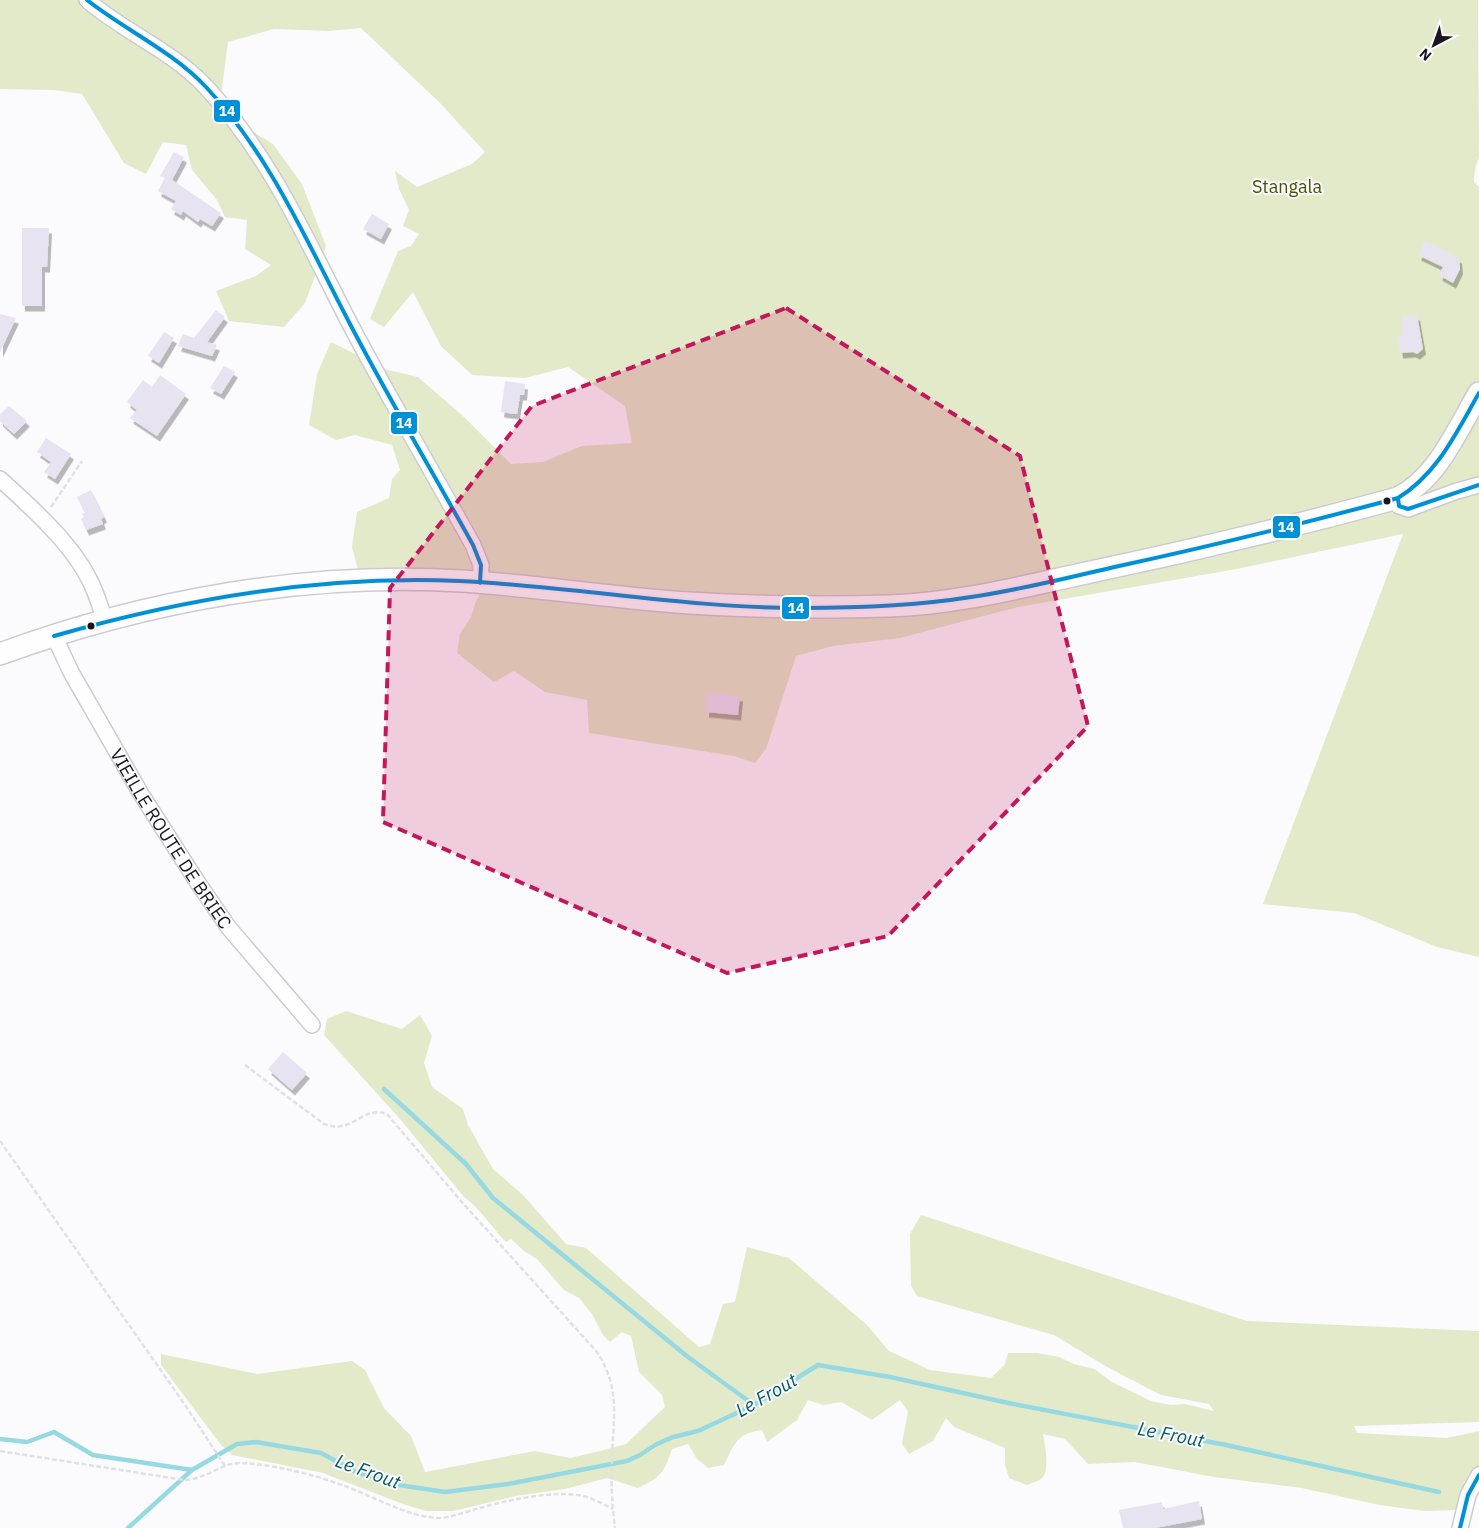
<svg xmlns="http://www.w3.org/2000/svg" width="1479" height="1528" font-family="'IBM Plex Sans',sans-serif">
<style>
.green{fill:#e3eac9}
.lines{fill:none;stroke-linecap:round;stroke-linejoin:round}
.stream{stroke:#97d9e2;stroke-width:4.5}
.building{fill:#e8e3f1;filter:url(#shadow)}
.street-casing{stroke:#cdcbd0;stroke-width:18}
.secondary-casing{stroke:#cdcbd0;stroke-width:24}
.path{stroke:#e1e0e2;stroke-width:2.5;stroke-dasharray:5 2.5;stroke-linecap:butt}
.street{stroke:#fefeff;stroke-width:15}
.secondary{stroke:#fefeff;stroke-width:21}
.bus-1-casing{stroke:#faf9fe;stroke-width:8}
.bus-1{stroke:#0090d6;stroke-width:4}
.marked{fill:#c2185b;fill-opacity:0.2;stroke:#c2185b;stroke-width:4;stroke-dasharray:10 6;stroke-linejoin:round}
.bus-dot{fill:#19161e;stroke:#faf9fe;stroke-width:2}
.labels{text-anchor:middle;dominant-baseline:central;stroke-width:4;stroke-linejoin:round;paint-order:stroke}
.park-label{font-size:18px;fill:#4a5300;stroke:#faf9fe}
.street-label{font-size:18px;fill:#19161e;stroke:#faf9fe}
.water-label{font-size:19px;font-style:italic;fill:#025b62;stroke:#faf9fe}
.line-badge{stroke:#faf9fe;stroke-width:2}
.badge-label{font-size:14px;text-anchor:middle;font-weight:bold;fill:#fff}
</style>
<defs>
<filter id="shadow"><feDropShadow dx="3" dy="5.5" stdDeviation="0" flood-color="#0004"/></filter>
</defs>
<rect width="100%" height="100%" fill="#fbfafd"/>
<path class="green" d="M0,0H1478L1479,157L1475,168L1474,182L1479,187V957L1437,947L1354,913L1263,904L1403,534L1237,569L1018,607L900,638L833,646L796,656L766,749L755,763L734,756L589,733L587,700L545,692L514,671L494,682L457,653L460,634L471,617L476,601L491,577L359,574L352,547L357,512L389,498L392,479L400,470L392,445L355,435L336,440L309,425L317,374L331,342L388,370L418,377L464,417L511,464L543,462L582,446L632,443L625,406L568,367L525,378L472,375L441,346L413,292L384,327L370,319L398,251L411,246L419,234L403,226L409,210L399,189L395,171L417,187L472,164L485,152L441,104L361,28L329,31L274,29L228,42L219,111L273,144L302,184L326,246L305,303L284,327L229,321L216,291L256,276L271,265L245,249L247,220L225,217L217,200L192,170L186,145L163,142L146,174L124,163L82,94L54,90L0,89Z
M346,1011L402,1029L420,1015L432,1036L424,1063L432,1087L463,1109L468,1125L493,1169L523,1195L566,1244L586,1248L699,1347L710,1344L723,1304L735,1302L747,1247L789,1258L867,1325L889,1351L930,1370L991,1378L1005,1364L1008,1353H1037L1059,1357L1074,1364L1094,1369L1112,1382L1151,1401L1170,1405L1185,1404L1214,1411L1209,1404L1161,1395L1107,1367L1054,1335L917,1296L911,1286L910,1234L921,1215L1247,1321L1479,1331V1422L1354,1426L1357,1433L1447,1438L1479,1431V1469L1457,1510L1425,1511L1379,1505L1302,1488L1214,1477L1135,1462L1088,1464L1065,1439L1043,1434C1045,1443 1050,1472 1042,1478C1039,1481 1031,1483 1027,1485L1009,1478L1005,1465V1448L954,1427L946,1418L933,1441L909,1454L902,1444L908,1411L900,1400L872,1420L841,1402L823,1405L808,1400L797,1420L767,1442L762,1430C736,1434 735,1443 724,1465L708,1468L697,1459L688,1444L672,1449C664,1473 661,1477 638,1488L607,1478L565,1489L516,1496L453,1511H426L403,1504L323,1473L232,1455L221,1445L161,1365V1354L257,1374L352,1361L365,1370L384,1408L411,1436L425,1472L535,1451L570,1458L600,1451L626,1444L665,1407L662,1395L639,1372L631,1336L622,1332L610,1342L603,1335L592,1314L579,1298L564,1290L537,1259L524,1251L511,1239L506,1242C492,1228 480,1208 464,1197L400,1119L324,1035L327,1019Z"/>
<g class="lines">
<path class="stream" d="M384,1089L466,1164L493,1198L688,1357L754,1405
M0,1439L27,1442L54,1432L93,1455L192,1470
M128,1528L192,1470L237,1444L256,1442L321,1453L356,1472L399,1485L445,1492L508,1484L627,1461L640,1455L655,1445L673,1437L698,1431L754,1405L818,1365L890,1377L1013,1404L1226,1445L1439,1492"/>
</g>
<path class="building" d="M174,152L184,157L172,180L221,213L212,226L200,219L198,222L183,211L181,215L171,209L176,201L158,191L165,178L160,176Z
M372,214L389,224L381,239L363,229Z
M22,228H49L47,267H42V306H22Z
M1425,241L1459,258L1460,269L1453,283L1439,275L1443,267L1418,255Z
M216,310L225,317L207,342L217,345L212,356L178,346L183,334L194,338Z
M0,314L16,318L0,352Z
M1417,315L1423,349L1417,354L1413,352L1400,353L1398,337L1402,336V316Z
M164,332L174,338L159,363L148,356Z
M224,366L235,372L221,394L210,388Z
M160,375L186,394L157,436L130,418L137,410L127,402L143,380L152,387Z
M505,381L525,384L524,395H520L517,414L501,412Z
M9,406L27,421L14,434L0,421V414Z
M46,438L71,454L55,479L44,472L51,462L37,452Z
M91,490L104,517L101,519L103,524L86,530L81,519L84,517L82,514L85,513L77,497Z
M707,693L740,696L738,715L706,712Z
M283,1052L307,1073L292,1090L268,1069Z
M1199,1501L1202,1519L1155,1528H1123L1119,1510L1162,1502L1163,1509Z"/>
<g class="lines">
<g class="street-casing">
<g id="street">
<path d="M87,0C124,32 171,50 205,86C270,155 307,241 350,324C389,398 432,471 473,545L481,565L480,583"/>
<path d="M0,479C30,506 70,542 88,577C96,591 100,606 105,621"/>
<path d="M1398,498L1399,506L1408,509L1457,491L1479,485"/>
<path id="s1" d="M54,636L72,674L141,794L198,883L229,928L312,1025"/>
<path d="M1460,1528L1468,1495L1479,1475"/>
</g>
</g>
<g class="secondary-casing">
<path id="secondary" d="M0,654C147,600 306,572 462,581C538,586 614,598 689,603C756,607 822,608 889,606C956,604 1021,587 1086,573C1191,551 1295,526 1398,498C1438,478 1457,430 1479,393"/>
</g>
<path class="path" d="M51,507L82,461
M245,1065L324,1124C353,1135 362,1105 387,1114L460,1200L597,1352C621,1389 613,1417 612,1459C611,1482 612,1505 615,1528
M0,1141L183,1402L225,1466
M0,1451L184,1480C205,1480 222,1462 242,1463C275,1465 312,1474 342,1485C371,1495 409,1518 440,1518C454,1517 467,1511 480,1508C507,1500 551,1491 578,1495C590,1496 602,1504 613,1509"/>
<use href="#street" class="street"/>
<use href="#secondary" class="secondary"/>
<g class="bus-1-casing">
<path id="bus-1" d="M87,0C125,30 172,51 206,87C270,155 307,242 350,324C389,399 432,471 473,545L481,565L480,583
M1398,499L1399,506L1408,509L1479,485
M54,636C186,598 321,575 459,581C573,586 686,608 800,608C857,608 915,606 971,597C1021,590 1070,577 1119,566C1212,546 1305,523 1398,498C1438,473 1456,433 1479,393
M1460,1528L1468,1495L1479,1475"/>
</g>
<use href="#bus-1" class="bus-1"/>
</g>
<path class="marked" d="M786,308L1020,456L1088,726L888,936L727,973L383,822L390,588L532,406Z"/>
<g class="bus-dot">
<circle cx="1387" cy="501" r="4.5"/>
<circle cx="91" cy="626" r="4.5"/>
</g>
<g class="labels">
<g class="park-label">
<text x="1287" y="186">Stangala</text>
</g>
<g class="street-label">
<text stroke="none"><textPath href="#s1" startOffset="234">VIEILLE ROUTE DE BRIEC</textPath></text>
</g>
<g class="water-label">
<text transform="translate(766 1395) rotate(-30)">Le Frout</text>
<text transform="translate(1171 1434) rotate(11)">Le Frout</text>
<text transform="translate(368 1471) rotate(20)">Le Frout</text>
</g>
</g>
<g class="line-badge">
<rect x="213" y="99" width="28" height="24" rx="5" fill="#0090d6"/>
<rect x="390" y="411" width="28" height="24" rx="5" fill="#0090d6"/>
<rect x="1272" y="515" width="29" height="24" rx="5" fill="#0090d6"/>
<rect x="781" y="596" width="29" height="24" rx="5" fill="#0090d6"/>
</g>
<g class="badge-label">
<text x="227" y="116">14</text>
<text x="404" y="428">14</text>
<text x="1286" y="532">14</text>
<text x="796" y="613">14</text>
</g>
<g transform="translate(1434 45) rotate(221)" stroke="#faf9fe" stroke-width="4" paint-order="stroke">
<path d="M0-4L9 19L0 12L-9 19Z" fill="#19161e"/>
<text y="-8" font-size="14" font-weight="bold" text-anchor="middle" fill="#19161e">N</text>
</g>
</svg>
